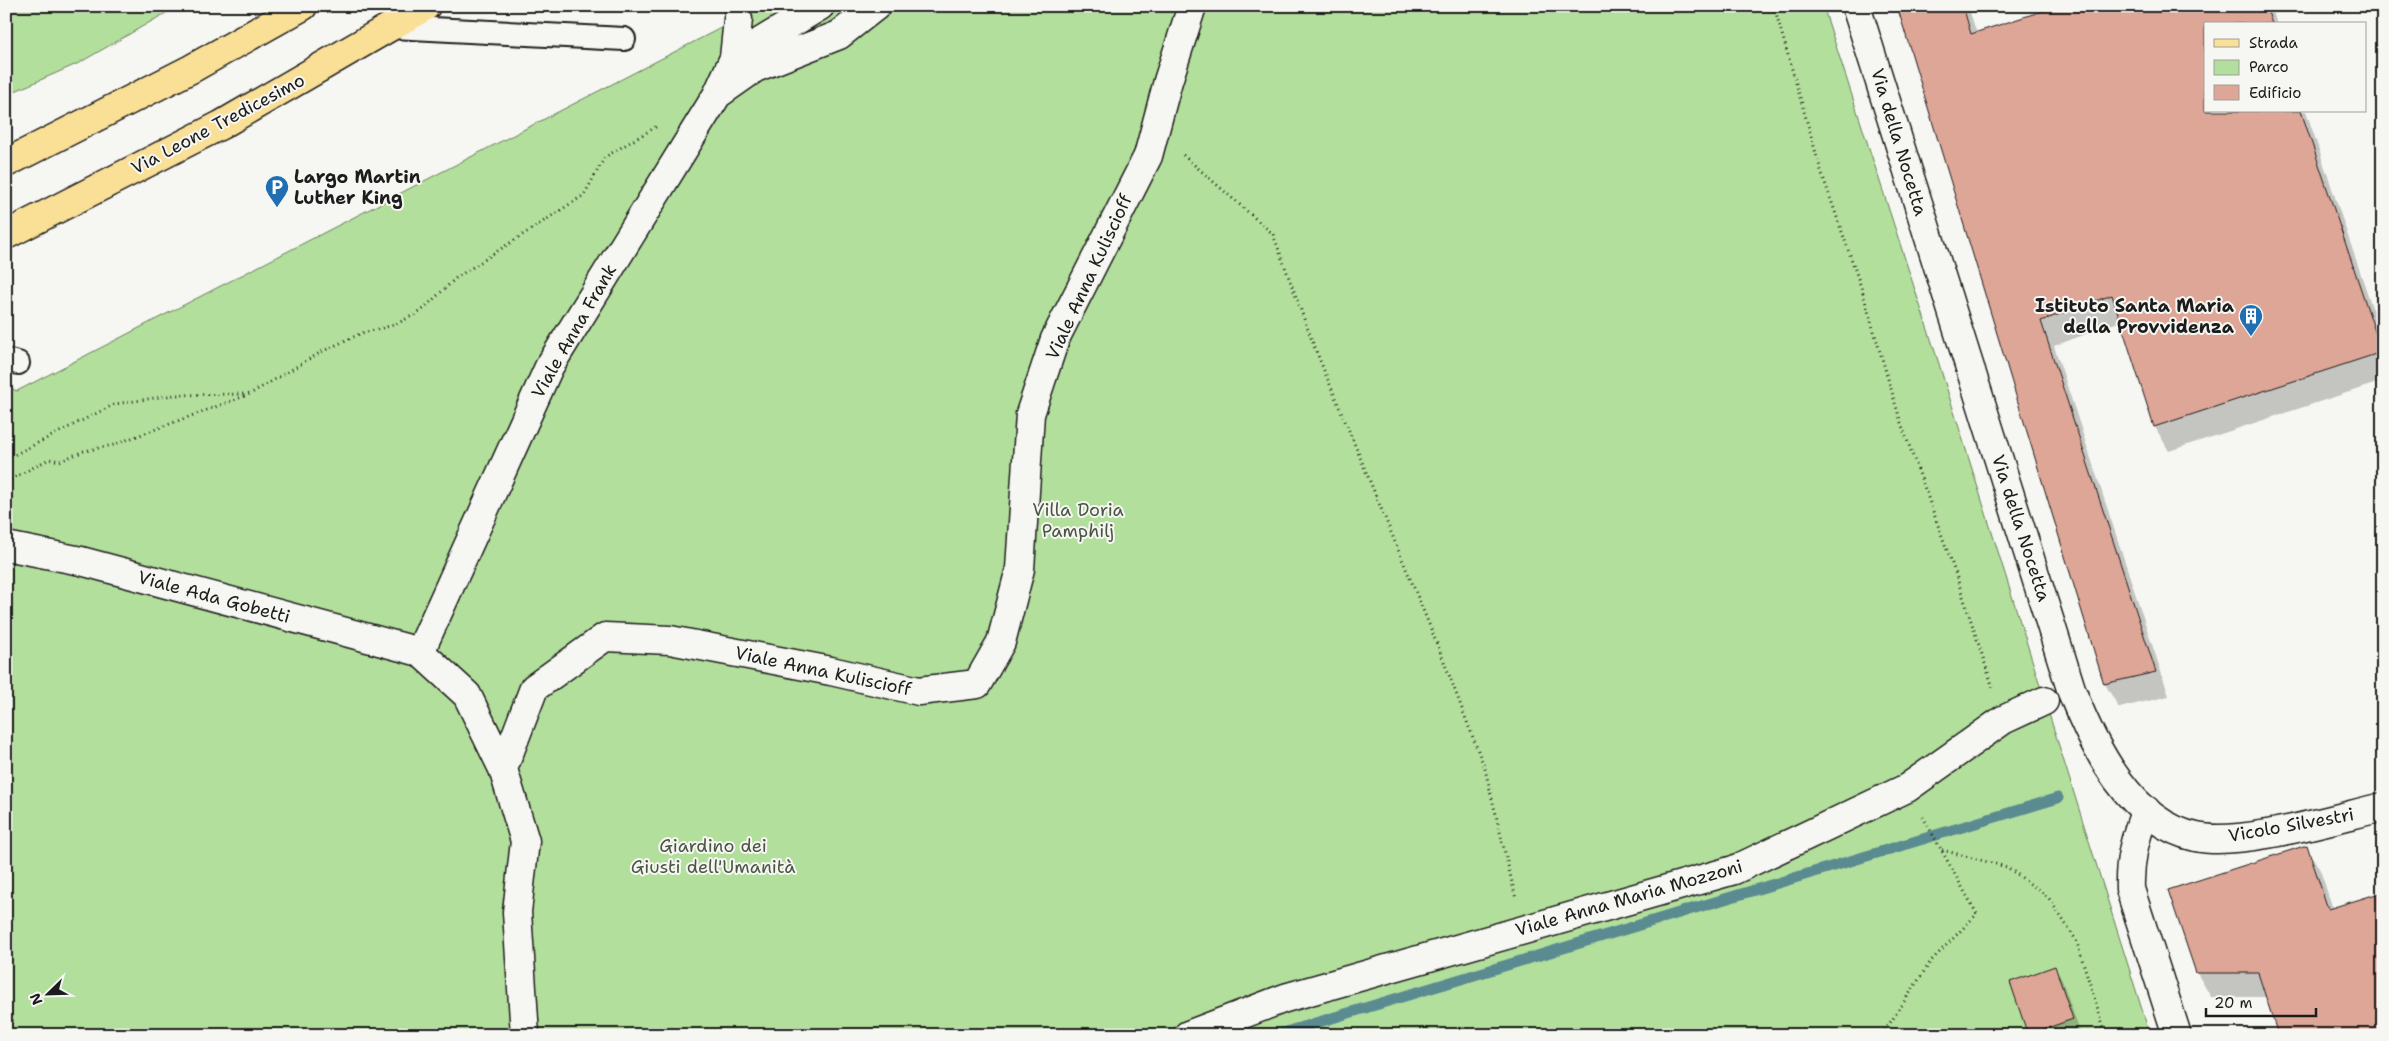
<svg xmlns="http://www.w3.org/2000/svg" width="2389" height="1041" font-family="'Shantell Sans',sans-serif">
<style>
.green{fill:#b3df9c;stroke:#687e5c}
.shadow{fill:#0003}
.lines{fill:none;stroke-linecap:round;stroke-linejoin:round}
.stream{stroke:#5a8b90;stroke-width:11}
.building{fill:#dea697;stroke:#1c1c1c}
.lane-casing{stroke:#1c1c1c;stroke-width:26}
.street-casing{stroke:#1c1c1c;stroke-width:31}
.secondary-casing{stroke:#1c1c1c;stroke-width:31}
.primary-casing{stroke:#1c1c1c;stroke-width:31}
.path{stroke:#1c1c1c;stroke-width:3;stroke-dasharray:1 4;stroke-linecap:butt}
.lane{stroke:#f6f6f2;stroke-width:22}
.street{stroke:#f6f6f2;stroke-width:28}
.secondary{stroke:#f6f6f2;stroke-width:28}
.primary{stroke:#fadf96;stroke-width:28}
.labels{text-anchor:middle;dominant-baseline:central;stroke-width:4;stroke-linejoin:round;paint-order:stroke}
.street-label{font-size:18px;fill:#1c1c1c;stroke:#f6f6f2}
.poi-label{font-size:18px;font-weight:bold;fill:#1c1c1c;stroke:#f6f6f2;text-anchor:start}
.park-label{font-size:18px;fill:#495642;stroke:#f6f6f2}
</style>
<rect width="100%" height="100%" fill="#f6f6f2"/>
<filter id="ink" filterUnits="userSpaceOnUse"><feTurbulence type="fractalNoise" baseFrequency=".02" numOctaves="2"/><feDisplacementMap in="SourceGraphic" scale="10" xChannelSelector="R" yChannelSelector="G"/><feConvolveMatrix kernelMatrix="1 2 1 2 8 2 1 2 1" color-interpolation-filters="sRGB"/></filter>
<g filter="url(#ink)">
<path class="green" d="M6,6H178L79,63L6,95Z
M749,6H1823L1939,364L2150,1035H6V387L17,391L748,14Z"/>
<path class="shadow" d="M1898,6H1968L1977,34L2062,6H2271L2277,24H2205V111H2306L2383,340V381L2169,451L2155,427L2121,321L2054,346L2169,696L2119,708L2105,684Z
M2306,846L2320,870L2333,909L2267,997H2211L2197,973Z
M2054,968L2062,980L2080,1032L2071,1035H2029L2011,982Z"/>
<g class="lines">
<path class="stream" d="M1276,1035L2058,798"/>
</g>
<path class="building" d="M1897,6H1963L1971,34L2058,6H2266L2272,24H2205V111H2301L2382,352L2154,427L2112,295L2041,321L2156,672L2104,684Z
M2307,845L2328,909L2383,892V1035H2278L2258,973H2196L2168,890Z
M2055,966L2073,1019L2028,1035L2010,982Z"/>
<g class="lines">
<g class="lane-casing">
<path id="lane" d="M393,27L624,39
M6,360L18,363"/>
</g>
<g class="street-casing">
<path id="street" d="M734,58L820,6
M718,94L755,68L839,35L876,6
M6,546L81,561L420,652L467,695L503,769L525,841L517,912L525,1035
M420,652L549,367L717,95L734,58L738,19
M503,769L534,688L605,637L670,640L831,671L919,691L977,684L1001,642L1020,569L1030,414L1055,339L1148,156L1168,81L1192,6
M2146,810C2135,837 2129,860 2130,889L2177,1035
M1188,1035L1285,998L1734,870L1907,788L2003,720L2044,701"/>
</g>
<g class="secondary-casing">
<path id="secondary" d="M1856,6L2072,692C2094,748 2131,823 2196,837C2242,847 2335,818 2383,807"/>
</g>
<g class="primary-casing">
<path id="primary" d="M6,163L191,69L303,6
M6,235L221,125L426,6"/>
</g>
<path class="path" d="M1774,6L1821,171L1861,287L1901,423L1955,572L1993,688
M1183,155L1273,234L1314,346L1438,646L1485,769L1516,899
M6,459L115,404L174,395L247,394
M6,482L49,459L60,461L84,451L113,445L250,394L323,351L362,333L394,325L420,312L456,278L584,195L605,157L659,125
M1942,850L2007,867L2048,897L2076,940L2106,1035
M1882,1035L1931,961L1977,914L1923,817"/>
<use href="#lane" class="lane"/>
<use href="#street" class="street"/>
<use href="#secondary" class="secondary"/>
<use href="#primary" class="primary"/>
</g>
</g>
<defs>
<g id="parking-pin" transform="scale(1.25)"><path d="M0 17L-7.5 6A9.5 9.5 0 1 1 7.5 6Z" fill="#1f6fb2" stroke="#f6f6f2"/><path d="M-3.5-5.5H1a3.5 3.5 0 0 1 0 7H-1V5.5H-3.5ZM-1-3.4V-.6H.8a1.4 1.4 0 0 0 0-2.8Z" fill="#fff"/></g>
<g id="building-pin" transform="scale(1.25)"><path d="M0 17L-7.5 6A9.5 9.5 0 1 1 7.5 6Z" fill="#1f6fb2" stroke="#f6f6f2"/><path d="M-4-6H4V6H1V3H-1V6H-4ZM-2.5-4.3h1.7v1.8h-1.7ZM.8-4.3h1.7v1.8H.8ZM-2.5-1h1.7V.8h-1.7ZM.8-1h1.7V.8H.8Z" fill="#fff"/></g>
</defs>
<g fill-rule="evenodd">
<use href="#parking-pin" x="277" y="187"/>
<use href="#building-pin" x="2251" y="316"/>
</g>
<g class="labels">
<g class="street-label">
<text transform="translate(218 124) rotate(-28)">Via Leone Tredicesimo</text>
<text transform="translate(1899 142) rotate(73)">Via della Nocetta</text>
<text transform="translate(1089 277) rotate(-65)">Viale Anna Kuliscioff</text>
<text transform="translate(574 331) rotate(-60)">Viale Anna Frank</text>
<text transform="translate(2021 528) rotate(72)">Via della Nocetta</text>
<text transform="translate(214 597) rotate(15)">Viale Ada Gobetti</text>
<text transform="translate(823 671) rotate(12)">Viale Anna Kuliscioff</text>
<text transform="translate(2291 825) rotate(-10)">Vicolo Silvestri</text>
<text transform="translate(1629 898) rotate(-16)">Viale Anna Maria Mozzoni</text>
</g>
<g class="poi-label">
<text x="294" y="177">Largo Martin<tspan x="294" dy="21">Luther King</tspan></text>
<text x="2234" y="306" text-anchor="end">Istituto Santa Maria<tspan x="2234" dy="21">della Provvidenza</tspan></text>
</g>
<g class="park-label">
<text x="1078" y="510">Villa Doria<tspan x="1078" dy="21">Pamphilj</tspan></text>
<text x="713" y="846">Giardino dei<tspan x="713" dy="21">Giusti dell'Umanità</tspan></text>
</g>
</g>
<rect width="2389" height="1041" fill="none" stroke="#f6f6f2" stroke-width="25"/>
<rect x="12" y="12" width="2364" height="1016" fill="none" stroke="#1c1c1c" stroke-width="2" filter="url(#ink)"/>
<rect x="2204" y="22" width="162" height="90" fill="#f6f6f2" stroke="#9f9f9c"/>
<rect x="2214" y="39" width="25" height="8" fill="#fadf96" stroke="#9f9f9c"/>
<text x="2249" y="48" font-size="15" fill="#1c1c1c">Strada</text>
<rect x="2214" y="60" width="25" height="15" fill="#b3df9c" stroke="#9f9f9c"/>
<text x="2249" y="72" font-size="15" fill="#1c1c1c">Parco</text>
<rect x="2214" y="85" width="25" height="15" fill="#dea697" stroke="#9f9f9c"/>
<text x="2249" y="98" font-size="15" fill="#1c1c1c">Edificio</text>
<g transform="translate(48 994) rotate(247)" stroke="#f6f6f2" stroke-width="4" paint-order="stroke">
<path d="M0-4L9 19L0 12L-9 19Z" fill="#1c1c1c"/>
<text y="-8" font-size="14" font-weight="bold" text-anchor="middle" fill="#1c1c1c">N</text>
</g>
<path d="M2206 1008v8h110v-8" fill="none" stroke="#1c1c1c" stroke-width="2.5"/>
<text x="2214" y="1008" font-size="15" fill="#1c1c1c" stroke="#f6f6f2" stroke-width="4" paint-order="stroke">20 m</text>
</svg>
